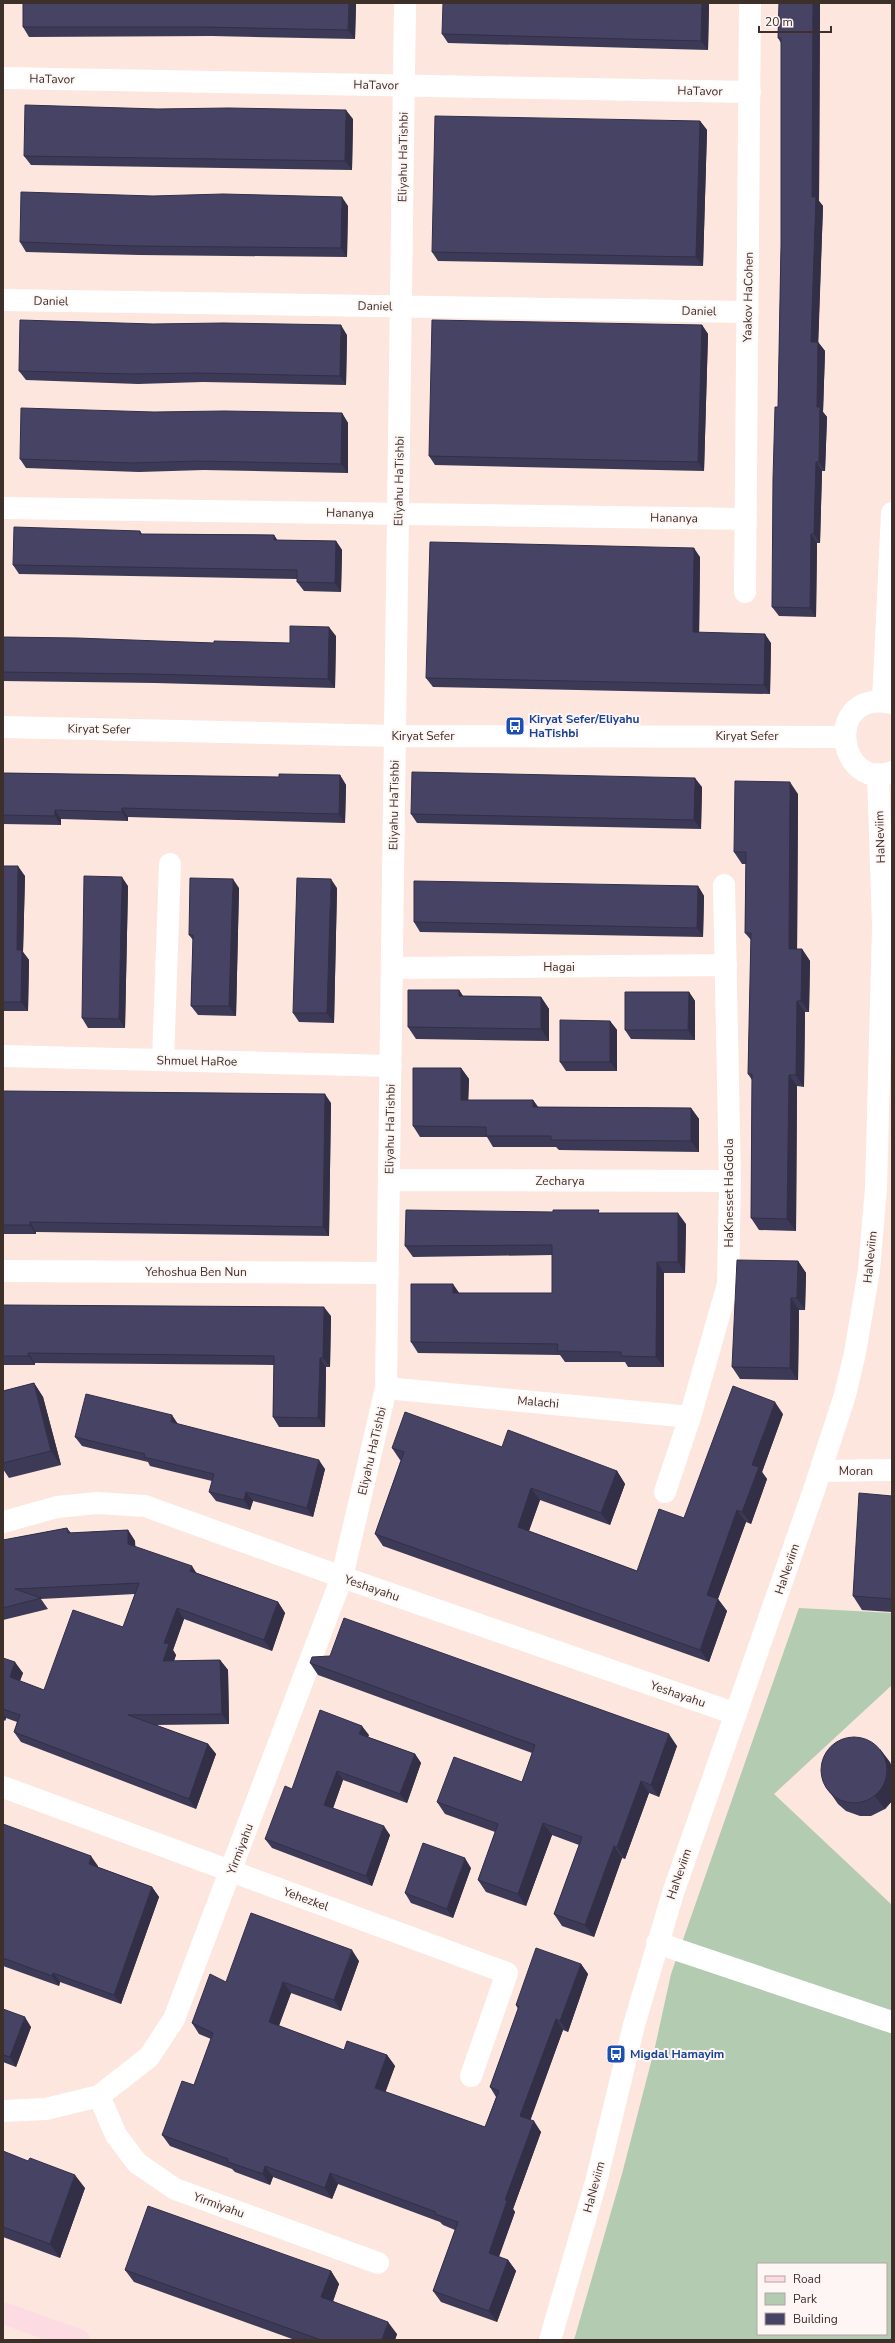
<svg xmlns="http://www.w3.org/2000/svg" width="895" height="2343" font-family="'Nunito Sans',sans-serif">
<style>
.green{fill:#b2cbb1;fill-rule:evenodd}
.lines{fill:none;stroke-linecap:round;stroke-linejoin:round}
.minor{stroke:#fff;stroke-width:22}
.major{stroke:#fddbe3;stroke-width:22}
.wall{fill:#3d3a57}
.shaded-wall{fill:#322f47}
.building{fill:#474365;stroke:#322f47}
.labels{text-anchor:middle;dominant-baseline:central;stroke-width:4;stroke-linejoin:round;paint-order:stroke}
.street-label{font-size:12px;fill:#3d2f2a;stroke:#fef6f4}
.transit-label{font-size:12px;font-weight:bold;fill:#164399;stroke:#fef6f4;text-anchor:start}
</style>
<rect width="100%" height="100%" fill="#fce6de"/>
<path class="green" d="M799,1608L892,1613V1685L774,1794L892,1905V2340H574L622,2174L655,2047L671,1974ZM758,2264H886V2334H758Z"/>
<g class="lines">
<path class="minor" d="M3,78L750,92
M3,300L748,312
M3,508L746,519
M745,592L750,3
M883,701L892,513
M892,703C822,688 838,793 892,772
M3,727L395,736L844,737
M392,968L726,965
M3,1056L391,1066
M163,1060L170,864
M389,1180L730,1181
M3,1271L388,1273
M386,1388L690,1417
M821,1471L892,1470
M665,1492L690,1417L728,1284L730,1181L724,885
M3,1522L57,1507L97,1503L145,1506L342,1577L736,1714
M3,1787L507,1973L471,2076
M657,1943L892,2022
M99,2096L116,2135L137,2163L175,2189L378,2263
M3,2111L46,2109L99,2096L149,2057L174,2019L342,1577L386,1388L405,3
M550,2340L596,2182L634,2025L673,1893L815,1487L845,1395L855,1353L869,1270L876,1188L883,927L878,774"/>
<path class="major" d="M3,2313L79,2340"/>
</g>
<path class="wall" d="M356,3L355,39L212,36L29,37L23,27Z
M709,3L708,50L448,43L442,34Z
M779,3H820L819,201L823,206L818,342L825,351L823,412L827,417L825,471H822L820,543H817L816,617L779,616L772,607L778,407L781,246V43L778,38Z
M353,119L352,170L31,165L24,156Z
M700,121L707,130L703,266L438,261L432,252Z
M348,206L347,257L139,255L26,252L20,242Z
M702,325L708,334L704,471L435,465L429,456Z
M347,335L346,385L203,382L138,384L26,380L19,371Z
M154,412L342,413L348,423V473L204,470L139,472L26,468L20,459Z
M140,531L142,534L274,535L277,540L336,541L342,550L341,592L304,591L297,582V579L19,574L13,565Z
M700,557L699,633L771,643L770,694L433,687L426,678Z
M336,636L335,688L155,683L3,681V637L214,643H290Z
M3,773L279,777L340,775L346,785L345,823L128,817V821L61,819V825L3,824Z
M702,787L701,829L417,823L411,814Z
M798,794L797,949H802L810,961L809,1012H805L804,1087L797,1086L796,1231L759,1230L751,1218L752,1080L748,1074L751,940L745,933L746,864H742L734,852Z
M3,866L25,876L23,952L29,960L28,1011H3Z
M128,886L125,1028H88L82,1018Z
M698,886L704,896L703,937L420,932L414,922Z
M239,888L236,1016L198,1015L191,1006L193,940L189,935Z
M337,888L334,1023L299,1022L293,1013Z
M459,990L463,996L541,997L549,1009V1041L416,1039L408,1027Z
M689,992L695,1001V1040L631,1039L625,1030Z
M610,1021L617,1030V1071H566L560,1062Z
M461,1068L469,1079L468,1100H533L538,1107L691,1108L699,1119V1152L559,1150L556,1147H493L487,1137H420L413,1126Z
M3,1091L331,1103L329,1236L36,1232V1234H3Z
M600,1213L686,1224L685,1273H664V1367H628L625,1362H565L560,1355L418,1353L411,1342L460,1293H552V1255L413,1257L405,1246Z
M798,1261L806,1273L805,1310H799L798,1380L740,1379L732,1367Z
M3,1305L331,1316L330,1367H326L325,1427H279L273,1417L274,1365L35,1363V1365H3Z
M34,1383L43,1397L61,1465L9,1478L3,1469V1391Z
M783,1414L762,1472L767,1479L751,1524L746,1522L718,1599L727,1611L709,1662L383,1546L375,1534L401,1460H400L392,1448L502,1447L617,1471L625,1484L610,1525L540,1500L529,1531L637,1571L684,1518Z
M178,1424L325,1469L313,1517L253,1501L250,1510L216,1501L209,1492L212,1481L150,1466L148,1462L82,1446L75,1437Z
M892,1496V1612L862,1610L853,1596Z
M67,1528L71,1533L128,1530L135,1541V1547L197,1573L278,1602L285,1613L272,1651L184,1619L173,1650L176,1655L174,1661L220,1660L228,1670L229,1724L156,1725L208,1744L216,1754L196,1809L21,1742L14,1732L17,1722L6,1718L5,1721L3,1718V1658L23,1673L20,1681L44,1690L123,1627L135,1594L41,1599L48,1609L3,1620V1540Z
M310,1663L677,1746L659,1797L649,1793L625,1859L622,1858L594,1937L562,1926L554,1914L579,1845L552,1835L526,1906L486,1892L478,1880L495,1832L445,1814L437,1802L522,1782L532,1753L318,1675Z
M369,1735L368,1737L415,1754L421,1763L407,1803L343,1780L333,1808L390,1835L372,1886L272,1848L265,1839L292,1789Z
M890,1762L892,1801L885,1809L871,1816H860L846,1811L838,1804L829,1791Z
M3,1824L98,1866V1867L152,1887L159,1897L121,2004L60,1982L59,1986L3,1966Z
M471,1868L453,1918L411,1903L405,1893Z
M359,1961L341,2011L291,1993L279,2026L344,2050L387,2055L395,2066L385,2092L485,2127L496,2097L490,2087L518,2009L516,2005L581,1964L588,1974L568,2032L563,2030L530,2120L541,2132L513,2209L515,2212L499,2257L508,2260L516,2271L497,2322L441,2302L433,2291L455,2230L443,2225L440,2222L338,2184L332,2199L273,2177L270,2185L235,2172L232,2169L170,2146L162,2135L194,2085L211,2039L199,2034L192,2023L226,1982Z
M3,2009L31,2027L16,2067L3,2062Z
M3,2151L85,2188L60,2258L3,2237Z
M125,2270L331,2271L339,2284L333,2301L397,2334L395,2340H295L134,2282Z"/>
<path class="shaded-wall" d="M349,3H356L355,39L348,30Z
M702,3H709L708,50L701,41Z
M813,3H820L819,201L823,206L818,351L811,342Z
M346,110L353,119L352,170L345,161Z
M700,121L707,130L703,266L696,257Z
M342,197L348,206L347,257L341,248Z
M341,325L347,335L346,385L340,376Z
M702,325L708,334L704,471L698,462Z
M818,342L825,351L823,412L827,417L825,471L819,462L817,407Z
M342,413L348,423V473L341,464Z
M816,462L822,471L820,543L814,534Z
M811,534L817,543L816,617L810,608Z
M274,535L280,544L274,540Z
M336,541L342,550L341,592L335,583Z
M694,548L700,557L699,642L693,632Z
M329,627L336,636L335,688L328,679Z
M765,634L771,643L770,694L764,685Z
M340,775L346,785L345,823L339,814Z
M695,778L702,787L701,829L694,820Z
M790,782L798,794L797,961L789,949Z
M122,808L128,817V821L122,812Z
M55,810L61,819V825L55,816Z
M18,866L25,876L23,952L29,960L28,1011L21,1002L17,950Z
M122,877L128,886L125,1028L119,1019Z
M233,879L239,888L236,1016L229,1006Z
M331,879L337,888L334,1023L327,1013Z
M698,886L704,896L703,937L697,928Z
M802,949L810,961L809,1012L801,1001Z
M459,990L467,1002L459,996Z
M689,992L695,1001V1040L688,1030Z
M541,997L549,1009V1041L541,1029Z
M797,1001L805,1012L804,1087L796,1075Z
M610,1021L617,1030V1071L610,1062Z
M461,1068L469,1079L468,1110L461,1100Z
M789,1075L797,1086L796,1231L787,1219Z
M325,1094L331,1103L329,1236L323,1227Z
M533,1100L541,1111L533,1107Z
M691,1108L699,1119V1152L691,1141Z
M678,1213L686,1224L685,1273L678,1262Z
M30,1222L36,1232V1234L30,1225Z
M798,1261L806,1273L805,1310L797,1298Z
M657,1262L664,1273V1367L656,1357Z
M453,1284L460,1294L453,1293Z
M791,1298L799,1310L798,1380L790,1368Z
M324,1307L331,1316L330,1367L323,1358Z
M28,1353L35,1363V1365L29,1356Z
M320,1358L326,1367L325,1427L318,1418Z
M34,1383L43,1397L61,1465L51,1451Z
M775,1402L783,1414L762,1472L767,1479L751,1524L742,1512L752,1465Z
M172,1415L178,1424L171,1422Z
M319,1460L325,1469L313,1517L307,1508Z
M617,1471L625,1484L610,1525L601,1513Z
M531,1488L540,1500L526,1539L518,1527Z
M246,1492L253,1501L250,1510L244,1500Z
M737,1510L746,1522L715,1607L707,1595Z
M128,1530L135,1541L136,1555L128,1544Z
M192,1566L199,1577L190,1571Z
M718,1599L727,1611L709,1662L700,1650Z
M278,1602L285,1613L272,1651L264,1640Z
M177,1608L184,1619L173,1650L176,1655L170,1672L163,1661L164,1643Z
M220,1660L228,1670L229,1724L222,1714Z
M15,1662L23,1673L17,1688L10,1677Z
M3,1713L6,1718L5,1721L3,1718Z
M362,1726L369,1735L366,1743L359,1734Z
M669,1734L677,1746L659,1797L651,1785Z
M208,1744L216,1754L196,1809L189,1799Z
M880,1749L890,1762L892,1767V1801L885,1809L875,1796Z
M415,1754L421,1763L407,1803L400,1794Z
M337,1771L343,1780L331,1814L324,1805Z
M641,1781L649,1793L625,1859L617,1847Z
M543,1823L552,1835L526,1906L518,1894Z
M384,1826L390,1835L372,1886L366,1876Z
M614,1846L622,1858L594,1937L585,1925Z
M91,1856L98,1866L96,1874L89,1864Z
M465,1858L471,1868L453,1918L447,1909Z
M152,1887L159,1897L121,2004L114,1995Z
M352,1950L359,1961L341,2011L334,2000Z
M581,1964L588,1974L568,2032L560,2021Z
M53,1973L60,1982L59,1986L52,1976Z
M283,1982L291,1993L276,2033L269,2022Z
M25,2017L31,2027L16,2067L10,2057Z
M556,2019L563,2030L528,2127L520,2116Z
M387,2055L395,2066L383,2099L375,2088Z
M534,2121L541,2132L513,2209L515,2212L496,2264L489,2253L505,2200Z
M265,2166L273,2177L270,2185L263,2174Z
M330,2173L338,2184L332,2199L325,2188Z
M75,2175L85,2188L60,2258L50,2244Z
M508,2260L516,2271L497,2322L489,2311Z
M331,2271L339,2284L330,2310L321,2297Z
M388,2322L397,2334L395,2340H382Z"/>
<path class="building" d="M23,3H349L348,30L205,27H23Z
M443,3H702L701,41L442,34Z
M779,3H813L812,197H816L811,342H818L817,407H820L819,462H816L814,534H811L810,608L772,607L773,479L775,407H778L781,246V38H778Z
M25,105L158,109L228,108L346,110L345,161L24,156Z
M435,116L700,121L696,257L432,252Z
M21,192L153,196L223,194L342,197L341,248L133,246L20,242Z
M20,320L153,324L223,323L341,325L340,376L197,373L132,374L19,371Z
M432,320L702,325L698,462L429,456Z
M21,408L154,412L224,411L342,413L341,464L198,461L133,463L20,459Z
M14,527L140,531V534L274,535V540L336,541L335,583L297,582V570L13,565Z
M430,542L694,548L693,632L765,634L764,685L426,678Z
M290,626L329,627L328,679L149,674L3,672V637L77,638L214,643V641L290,643Z
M412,772L695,778L694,820L411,814Z
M3,773L279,777V774L340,775L339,814L122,808V812L55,810V816L3,815Z
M735,781L790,782L789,949H802L801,1001H797L796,1075H789L787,1219L751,1218L752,1074H748L751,933H745L746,852H734Z
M3,866H18L17,950H22L21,1002H3Z
M84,876L122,877L119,1019L82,1018Z
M190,878L233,879L229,1006H191L193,935H189Z
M297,878L331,879L327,1013H293Z
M414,881L698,886L697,928L414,922Z
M408,990H459V996L541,997V1029L408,1027Z
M625,992H689L688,1030H625Z
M560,1020L610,1021V1062H560Z
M413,1068H461V1100H533V1107L691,1108V1141L551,1140V1136H486V1127L413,1126Z
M3,1091L325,1094L323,1227L30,1222V1225H3Z
M406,1210L553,1212V1210H599L598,1213H678V1262H657L656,1357L621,1356V1352L557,1351L558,1344L411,1342V1284H453V1293H552V1245L405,1246Z
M737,1260L798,1261L797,1298H791L790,1368L732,1367Z
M3,1305L324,1307L323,1358H320L318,1418L273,1417L274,1356L28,1353L29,1356H3Z
M34,1383L51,1451L3,1463V1391Z
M733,1386L775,1402L752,1465L759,1467L742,1512L737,1510L707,1595L718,1599L700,1650L375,1534L404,1452L392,1448L405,1412L502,1447L508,1430L617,1471L601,1513L531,1488L518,1527L637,1571L659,1509L684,1518Z
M86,1394L172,1415L171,1422L319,1460L307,1508L246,1492L244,1500L209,1492L214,1474L144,1457L145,1454L75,1437Z
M859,1493L892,1496V1599L853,1596Z
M67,1528L68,1533L128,1530V1544L192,1566L190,1571L278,1602L264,1640L177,1608L164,1643L169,1644L163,1661L220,1660L222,1714L128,1715L208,1744L189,1799L14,1732L20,1715L3,1709V1658L15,1662L10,1677L44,1690L73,1610L123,1627L139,1583L15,1589L41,1598L3,1608V1540Z
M344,1618L669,1734L651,1785L641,1781L617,1847L614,1846L585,1925L554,1914L582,1837L543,1823L518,1894L478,1880L498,1824L437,1802L454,1757L522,1782L535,1745L310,1663L312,1657L330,1656Z
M320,1710L362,1726L359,1734L415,1754L400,1794L337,1771L324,1805L384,1826L366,1876L265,1839L285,1786L292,1789Z
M821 1770a33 33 0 1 1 66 0a33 33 0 1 1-66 0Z
M3,1824L91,1856L89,1864L152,1887L114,1995L53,1973L52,1976L3,1958Z
M423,1843L465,1858L447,1909L405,1893Z
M251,1913L352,1950L334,2000L283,1982L269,2022L344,2050L347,2041L387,2055L375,2088L485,2127L499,2091L490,2087L519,2006L516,2005L536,1948L581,1964L560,2021L556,2019L520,2116L534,2121L505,2200L507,2201L489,2253L508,2260L489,2311L433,2291L458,2222L435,2214L436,2212L330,2173L325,2188L265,2166L263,2174L228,2162V2159L162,2135L182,2081L194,2085L213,2033L192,2023L210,1974L226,1982Z
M3,2009L25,2017L10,2057L3,2055Z
M3,2151L28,2161L30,2158L75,2175L50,2244L3,2227Z
M148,2206L331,2271L321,2297L388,2322L382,2340H321L125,2270Z"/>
<defs>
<g id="bus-square" transform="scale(1)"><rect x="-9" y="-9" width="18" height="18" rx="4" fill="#1a4fb4" stroke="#fef6f4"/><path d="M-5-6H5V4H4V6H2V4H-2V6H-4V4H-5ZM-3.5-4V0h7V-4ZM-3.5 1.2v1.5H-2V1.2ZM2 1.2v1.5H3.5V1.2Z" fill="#fff"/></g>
</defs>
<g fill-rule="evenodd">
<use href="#bus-square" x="515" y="726"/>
<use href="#bus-square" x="616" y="2054"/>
</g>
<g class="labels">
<g class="street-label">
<text transform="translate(52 79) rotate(1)">HaTavor</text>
<text transform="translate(376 85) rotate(1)">HaTavor</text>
<text transform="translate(700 91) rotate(1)">HaTavor</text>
<text transform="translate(403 157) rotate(-89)">Eliyahu HaTishbi</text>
<text transform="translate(748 297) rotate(-89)">Yaakov HaCohen</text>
<text transform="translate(51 301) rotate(1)">Daniel</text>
<text transform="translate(375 306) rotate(1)">Daniel</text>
<text transform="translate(699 311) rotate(1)">Daniel</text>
<text transform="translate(399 481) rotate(-89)">Eliyahu HaTishbi</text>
<text transform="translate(350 513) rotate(1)">Hananya</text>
<text transform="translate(674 518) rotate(1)">Hananya</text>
<text transform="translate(99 729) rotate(1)">Kiryat Sefer</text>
<text x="423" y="736">Kiryat Sefer</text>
<text x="747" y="736">Kiryat Sefer</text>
<text transform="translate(394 805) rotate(-89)">Eliyahu HaTishbi</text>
<text transform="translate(880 837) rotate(-92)">HaNeviim</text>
<text x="559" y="967">Hagai</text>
<text transform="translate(197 1061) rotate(1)">Shmuel HaRoe</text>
<text transform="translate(390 1129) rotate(-89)">Eliyahu HaTishbi</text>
<text x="560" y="1181">Zecharya</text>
<text transform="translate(729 1193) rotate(-90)">HaKnesset HaGdola</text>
<text transform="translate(870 1257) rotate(-84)">HaNeviim</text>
<text x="196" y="1272">Yehoshua Ben Nun</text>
<text transform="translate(538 1402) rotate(5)">Malachi</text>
<text transform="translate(372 1451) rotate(-77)">Eliyahu HaTishbi</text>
<text x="856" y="1471">Moran</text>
<text transform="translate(787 1569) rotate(-71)">HaNeviim</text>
<text transform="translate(372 1588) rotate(19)">Yeshayahu</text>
<text transform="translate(678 1694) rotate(19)">Yeshayahu</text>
<text transform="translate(240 1849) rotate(-69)">Yirmiyahu</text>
<text transform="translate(679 1874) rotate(-71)">HaNeviim</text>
<text transform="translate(306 1899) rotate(20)">Yehezkel</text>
<text transform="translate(594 2187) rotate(-75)">HaNeviim</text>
<text transform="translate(219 2205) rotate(20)">Yirmiyahu</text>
</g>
<g class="transit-label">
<text x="529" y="719">Kiryat Sefer/Eliyahu<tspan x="529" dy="14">HaTishbi</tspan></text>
<text x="630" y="2054">Migdal Hamayim</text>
</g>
</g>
<rect width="895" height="2343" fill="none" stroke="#3d2f2a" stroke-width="8"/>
<rect x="757" y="2263" width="130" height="72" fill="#fef6f4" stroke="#b1a6a3"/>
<rect x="765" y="2276" width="20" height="6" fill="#fddbe3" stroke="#b1a6a3"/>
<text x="793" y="2283" font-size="12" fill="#3d2f2a">Road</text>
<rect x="765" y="2293" width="20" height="12" fill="#b2cbb1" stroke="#b1a6a3"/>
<text x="793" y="2303" font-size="12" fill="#3d2f2a">Park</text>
<rect x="765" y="2313" width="20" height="12" fill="#474365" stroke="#b1a6a3"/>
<text x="793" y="2323" font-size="12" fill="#3d2f2a">Building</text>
<path d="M759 26v6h72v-6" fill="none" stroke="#3d2f2a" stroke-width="2"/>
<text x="765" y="26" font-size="12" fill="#3d2f2a" stroke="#fef6f4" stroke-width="3" paint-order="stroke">20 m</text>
</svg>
